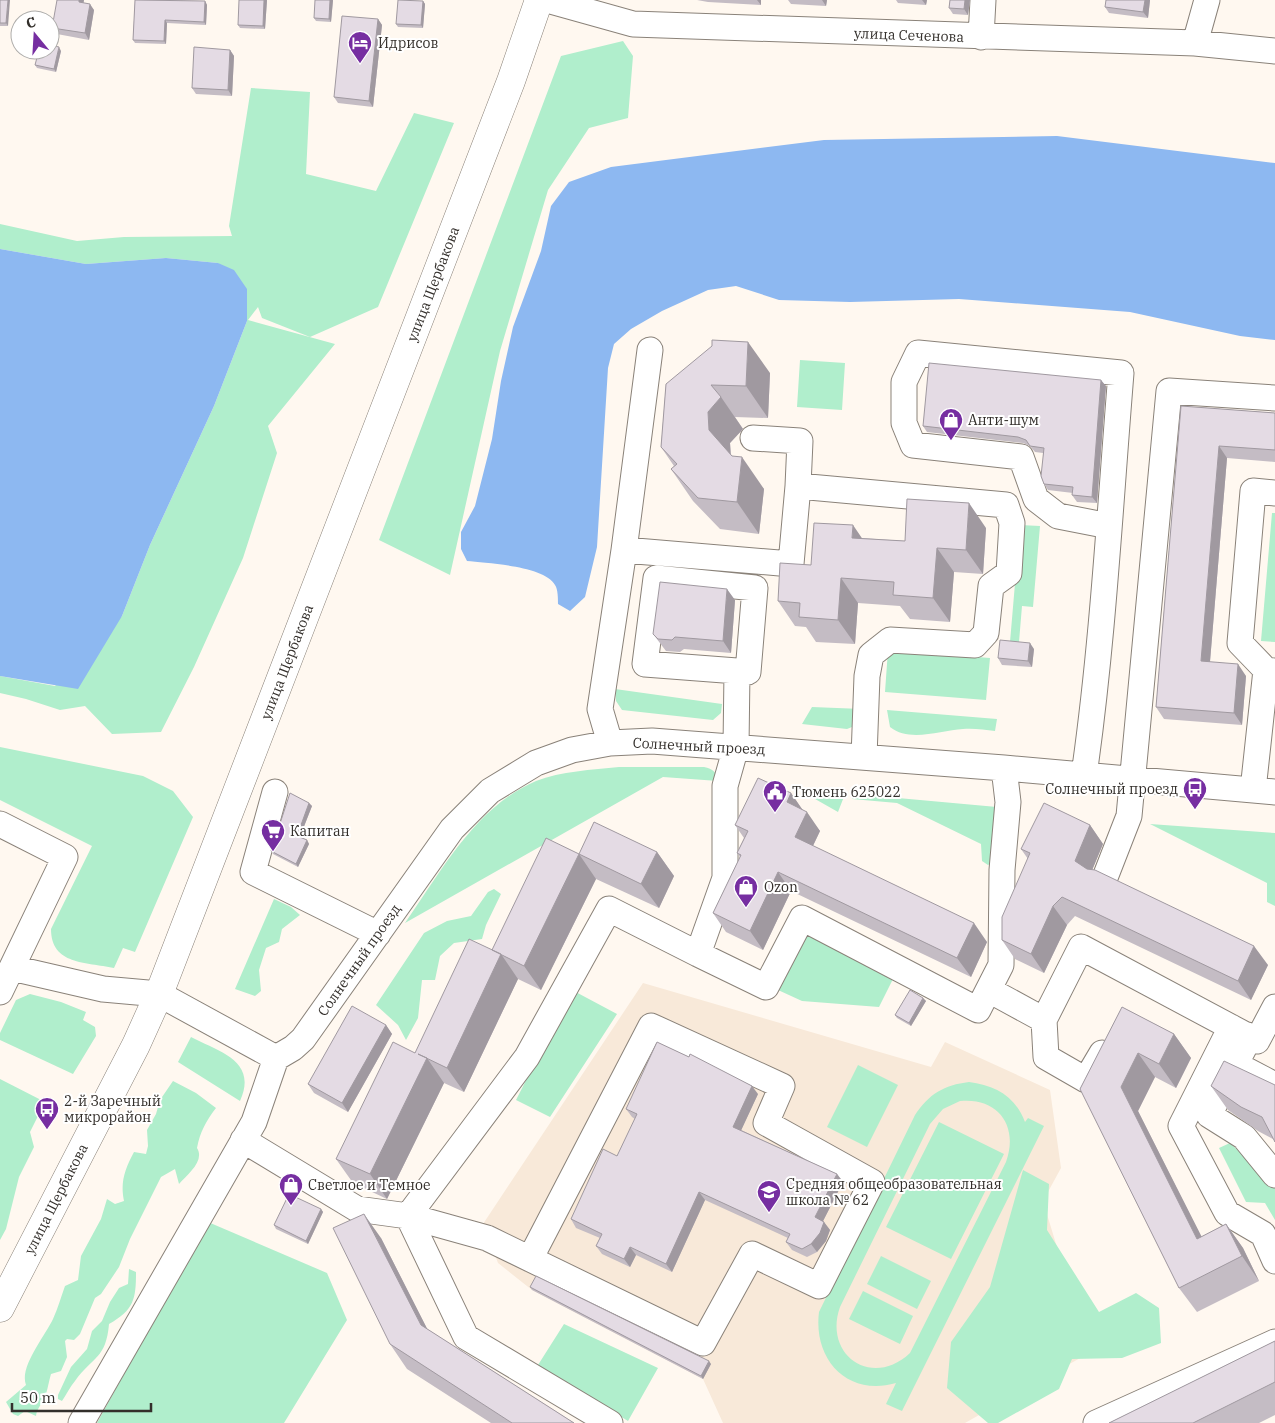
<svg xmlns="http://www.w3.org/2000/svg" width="1275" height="1423" font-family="'IBM Plex Serif',serif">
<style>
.built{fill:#f8e9d9}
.green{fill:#b0eecc;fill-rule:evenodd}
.water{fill:#8db8f1}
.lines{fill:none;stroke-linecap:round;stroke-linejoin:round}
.minor-casing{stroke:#8a8279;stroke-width:27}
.major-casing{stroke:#8a8279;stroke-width:29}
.minor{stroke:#fff;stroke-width:25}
.major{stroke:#fff;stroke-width:28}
.wall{fill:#c4bcc4}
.shaded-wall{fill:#a099a0}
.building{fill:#e4dbe4;stroke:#a099a0}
.labels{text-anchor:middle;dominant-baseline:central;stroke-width:4;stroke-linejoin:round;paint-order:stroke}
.street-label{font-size:14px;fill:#332f2b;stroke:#fff}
.poi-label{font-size:14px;fill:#332f2b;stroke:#fff;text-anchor:start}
</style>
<rect width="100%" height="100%" fill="#fff8f0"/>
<path class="built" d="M643,983L931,1067L945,1042L1050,1090L1061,1168L1043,1201L1089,1353L965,1423H723L703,1379L532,1290L498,1263L483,1224Z"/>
<path class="green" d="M623,41L633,56L628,118L589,128L548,190L500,351L450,575L379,540L561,56Z
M251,88L310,92L306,174L376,191L414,113L454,123L378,307L310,337L262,318L258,307L248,320L335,344L268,426L277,453L243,558L194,667L161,732L112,734L85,706L60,710L26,699L0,693V676L55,686L122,616L150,545L214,406L247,321L218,263L166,258L86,264L0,249V224L77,241L124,237L232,236L229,226Z
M800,360L845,363L842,410L797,407Z
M1272,513H1275V642L1261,641Z
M1020,525L1040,526L1033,607L1022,606L1019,642H1010Z
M888,650L990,658L986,700L885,692Z
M615,689L722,704L721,713L713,720L622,710L616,701Z
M812,707L862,709L857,725L847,729L802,724Z
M887,710L997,719L995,731C985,730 974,728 963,729C941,730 910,743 890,727Z
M0,747L143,776L173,791L193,817L135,952L123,948L114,968C86,962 51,965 51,929L92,846L0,800Z
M619,767H704C713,769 717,772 718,781L663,777L405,923C441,872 475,807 536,781C561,771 592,770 619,767Z
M801,791L845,794L838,812Z
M854,794L997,807L994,862L988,865L982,861L981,844L897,803L852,799Z
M1150,824L1275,833V906L1267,902V883Z
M494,889L501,894L486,925L482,939L454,943L440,956L435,980H422L418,1018L406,1040L398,1025L376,1005L424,933L447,921L471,916L488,892Z
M274,899L291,907L300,915L282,929L279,942L266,948L259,970L261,991L255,996L235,989Z
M808,931L895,975L879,1007L802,1001L778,990Z
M572,990L617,1014L550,1117L516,1100Z
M30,994L61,1002L86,1012L83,1020L95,1027L96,1036L73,1074L0,1040V1033L16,1000Z
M191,1037C220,1052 258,1061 240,1101L178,1062Z
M858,1065L898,1085L867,1147L827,1127Z
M0,1079L45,1102L30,1132L34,1147L19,1177L6,1229L0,1240Z
M173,1081L196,1093L216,1108C206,1121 200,1132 197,1148C205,1161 188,1174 179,1184L175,1169L161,1177L130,1239L119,1267L101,1294L95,1298L80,1334L74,1340L67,1339L65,1341L67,1357L61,1371L51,1374C49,1381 48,1387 46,1394C44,1402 37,1407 36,1416L25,1411L18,1416L13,1414L6,1402L26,1385C19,1367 45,1336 53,1319C58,1308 61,1297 65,1286L78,1280L81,1256L101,1219L107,1199L115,1204L124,1201C120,1182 125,1169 134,1152L146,1154L148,1146L147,1130L156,1114L160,1100Z
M969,1082C995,1085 1016,1097 1025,1122L1028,1118L1044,1126L902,1411L886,1404L896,1383C847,1397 813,1359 819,1312L915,1115C929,1094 944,1085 969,1082ZM960,1101C998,1097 1019,1126 1006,1162L910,1353C872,1389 823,1355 840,1307L930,1124L943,1109Z
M939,1122L1004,1154L951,1259L886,1227Z
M1230,1143L1275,1185V1220L1265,1203L1246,1202L1219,1148Z
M1023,1170L1049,1184L1047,1230L1099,1312L1136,1293L1159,1308L1161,1343L1122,1358L1072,1359L1059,1389L998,1423H988L947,1388L951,1342L990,1287Z
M208,1222L327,1273L347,1320L284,1423H97Z
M881,1256L931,1281L917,1309L867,1284Z
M129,1269L136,1272C136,1299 134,1310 109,1324C106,1359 93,1356 75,1381C70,1387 66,1395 62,1401L58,1399V1395L71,1367L87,1349L92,1331L102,1321L110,1302L119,1288L128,1284Z
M863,1291L913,1316L900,1344L849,1319Z
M564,1324L658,1368L628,1421L538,1365Z"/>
<path class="water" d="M1057,136L1275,163V340L1240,336L1130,312L959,299L850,302L779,300L736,286L708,290L662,311L631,329L614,344L608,368L597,547L585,597L570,611L558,604C558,599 558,589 555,585C545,566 487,563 467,561L461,549V532L475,506L492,439L501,381L513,327L541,251L551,206L569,182L611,167L824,140Z
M0,249L86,264L166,258L218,263L234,270L247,289V321L214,406L150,545L122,616L78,689L0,676Z"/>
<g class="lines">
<g class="minor-casing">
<path id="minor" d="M547,0L633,24L1195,43L1275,51
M981,37L983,0
M1195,43L1207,0
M753,438L800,441L798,486
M1275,493L1253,491L1240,643L1266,670L1275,671
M624,550L650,350
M610,743L600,709L624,550L791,564L798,486L1006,505L1012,523L1009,573L991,586L986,633L975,645L890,640L871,655L867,676L864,757
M1084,775C1103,642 1110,507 1121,373L918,353L904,382V423L913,445L1021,457L1036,499L1058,516L1109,526
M1253,790L1266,670
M275,792L253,872L378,934
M0,824L65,857L0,992
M1106,875L1129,816L1169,391L1275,398
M698,954L766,987L802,918L978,1010L1001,965L1002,870L1008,802L1004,768
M12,968L103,989L159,994L276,1058L293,1048L303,1039L452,829L490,791L536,763L572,750L610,743L652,741L1004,768L1275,792
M989,990L1044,1020L1081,947L1257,1041L1275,1007
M1044,1020L1046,1057L1086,1080L1102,1053
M1231,1027L1181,1126L1227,1213L1263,1234L1275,1261
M1247,1035L1244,1048L1209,1115L1244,1137L1275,1175
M1235,1064L1275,1085
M243,1140L357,1209L408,1216L466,1337L610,1423
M530,1259L651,1026L782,1086L766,1123L872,1182L819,1286L752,1254L703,1343L487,1238L408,1216L527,1057L609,909L698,954L725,878V786L736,747L737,671L748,672L755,588L656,578L645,664L737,671
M81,1423L254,1122L276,1058
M1096,1423L1275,1342"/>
</g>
<g class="major-casing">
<path id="major" d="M0,1308L136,1045L159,994L511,81L539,0"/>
</g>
<use href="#minor" class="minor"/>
<use href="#major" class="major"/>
</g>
<path class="wall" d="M0,0L8,26H0Z
M135,0L205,1L207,5L206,25L167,23L166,44L135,43L133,40Z
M267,0L265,29L240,28L238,25Z
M333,0L331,22L316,21L314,18Z
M697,0H761V5L708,2Z
M788,0H827L826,6L791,4Z
M896,0H927L926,5L898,3Z
M950,0H970L968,15L953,14L949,8Z
M1150,0L1148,18L1109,13L1105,7Z
M423,1L425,4L423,28L398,27L396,24Z
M84,3L94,10L89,40L57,34L52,28Z
M378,19L382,25L373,107L338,103L334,97Z
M230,50L234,56L232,96L196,94L192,88Z
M61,51L56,72L37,68L35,65Z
M770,373L768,418L735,417L743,429L730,443L731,455L764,489L759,534L720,529L693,501L671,469L674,466L661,447L666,384Z
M1106,386L1097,503L1077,502L1072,495L1073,493L1048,490L1044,484L1043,453L1035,452L1030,446L1023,443L927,432L923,426Z
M1181,406L1275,413V462L1227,458L1210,662L1246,676L1242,725L1164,719L1156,707Z
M986,528L983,574L954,572L950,622L910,619L900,606L858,603L855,644L816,642L806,627L795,626L778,601L811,565L862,538L905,541Z
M735,600L731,653L684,649L680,652L666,651L653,634Z
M1034,649L1032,667L1002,665L998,658Z
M791,793L802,809L820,831L813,846L987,942L971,977L791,891L763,950L726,932L713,913L740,857L737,853L744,838L735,825Z
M309,803L312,806L300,837L307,840L309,844L298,867L273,854L271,851Z
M1090,825L1103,844L1092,870L1268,965L1251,1000L1075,916L1067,925L1044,973L1015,959L1002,940L1028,859L1021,849Z
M657,852L674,876L659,908L596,879L541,990L518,979L464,1092L444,1083L387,1199L353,1183L336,1159L492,950L579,854Z
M923,998L926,1001L911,1026L897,1018L895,1015Z
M1122,1007L1174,1034L1191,1058L1176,1088L1155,1077L1138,1111L1201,1237L1226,1224L1243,1248L1259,1281L1197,1312L1179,1288L1080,1089Z
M386,1025L392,1034L348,1112L314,1093L308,1084Z
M1275,1085L1273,1139L1258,1131L1228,1110L1211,1086Z
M758,1094L741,1130L837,1174L843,1182L823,1221L830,1230L826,1241L817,1252L807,1257L792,1250L786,1242L788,1238L705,1200L672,1272L636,1255L630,1267L602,1254L596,1246L600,1238L576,1228L571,1219L617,1156L635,1119L632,1117L626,1109Z
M321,1209L323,1212L308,1244L276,1229L274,1225Z
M381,1238L427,1329L574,1423H491L407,1369L390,1344Z
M530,1287L711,1364L703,1379L532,1290Z
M1275,1341V1415L1259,1423H1109Z"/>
<path class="shaded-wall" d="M8,0H10L8,26L6,23Z
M79,0H84L83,8L79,2Z
M264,0H267L265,29L263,26Z
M330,0H333L331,22L329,19Z
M757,0H761V5Z
M822,0H827L826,6Z
M922,0H927L926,5Z
M965,0H970L968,15L964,9Z
M1145,0H1150L1148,18L1143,12Z
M205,1L207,5L206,25L204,22Z
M423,1L425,4L423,28L421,25Z
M90,4L94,10L89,40L85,33Z
M378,19L382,25L373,107L369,101Z
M165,20L167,23L166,44L164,41Z
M59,47L61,51L56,72L54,69Z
M230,50L234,56L232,96L228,90Z
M748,342L770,373L768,418L746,386Z
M1101,380L1106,386L1097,503L1092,497Z
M721,397L743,429L730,443L731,461L709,430L708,412Z
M1219,446L1227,458L1209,673L1201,661Z
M742,457L764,489L759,534L737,502Z
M969,503L986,528L983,574L966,550Z
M853,525L870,550L852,538Z
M937,548L954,572L950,622L933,598Z
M841,578L858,603L855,644L838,620Z
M727,589L735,600L731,653L723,641Z
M1030,643L1034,649L1032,667L1028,661Z
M1238,664L1246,676L1242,725L1234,713Z
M791,793L804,812L787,802Z
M309,803L312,806L299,839L297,836Z
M807,812L820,831L808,856L795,837Z
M1090,825L1103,844L1088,880L1075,861Z
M307,840L309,844L298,867L296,864Z
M657,852L674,876L659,908L641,884Z
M579,854L596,879L541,990L524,966Z
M778,872L791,891L763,950L750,931Z
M1053,906L1067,925L1044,973L1031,954Z
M974,923L987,942L971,977L957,958Z
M1254,946L1268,965L1251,1000L1238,981Z
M501,954L518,979L464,1092L447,1068Z
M923,998L926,1001L911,1026L909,1023Z
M386,1025L392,1034L348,1112L342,1103Z
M1174,1034L1191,1058L1176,1088L1159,1064Z
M1138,1053L1155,1077L1138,1111L1215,1263L1197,1239L1121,1087Z
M427,1058L444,1083L387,1199L370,1174Z
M752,1086L758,1094L739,1135L733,1127Z
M837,1174L843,1182L821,1225L815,1217Z
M699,1192L705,1200L672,1272L666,1264Z
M321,1209L323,1212L308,1244L306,1241Z
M364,1214L381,1238L438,1350L421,1325Z
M824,1222L830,1230L826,1241L817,1252L811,1244Z
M1226,1224L1243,1248L1259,1281L1242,1256Z
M630,1247L636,1255L630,1267L624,1259Z
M709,1361L711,1364L703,1379L701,1376Z"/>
<path class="building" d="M0,0H8L6,23H0Z
M57,0H79V2L90,4L85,33L52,28Z
M135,0L205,1L204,22L165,20L164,41L133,40Z
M239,0H264L263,26L238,25Z
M315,0H330L329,19L314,18Z
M398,0L423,1L421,25L396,24Z
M950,0H965L964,9L949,8Z
M1106,0H1145L1143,12L1105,7Z
M342,16L378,19L369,101L334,97Z
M50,45L59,47L54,69L35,65L39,50H50Z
M194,47L230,50L228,90L192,88Z
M712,340L748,342L746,386L711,385L721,397L708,412L709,430L732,456L742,457L737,502L698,498L671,469L677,464L661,447L666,384L712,346Z
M929,363L1101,380L1092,497L1072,495L1073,487L1044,484L1041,476L1044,448L1030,446L1026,440L1018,437L923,426Z
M1181,406L1275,413V450L1219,446L1201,661L1238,664L1234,713L1156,707Z
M907,499L969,503L966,550L937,548L933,598L893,595L894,582L841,578L838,620L799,617L800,603L778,601L780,563L811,565L814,523L853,525L852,538L905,541Z
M660,582L727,589L723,641L675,637L672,640L658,639L653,634Z
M1000,640L1030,643L1028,661L998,658Z
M758,778L791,793L787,802L807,812L795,837L974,923L957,958L778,872L750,931L713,913L741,855L737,853L748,831L735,825Z
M290,793L309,803L297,836L307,840L296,864L271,851Z
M1044,803L1090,825L1075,861L1087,869L1095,870L1254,946L1238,981L1062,897L1053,906L1031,954L1002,940V917L1030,853L1021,849Z
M594,822L657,852L641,884L579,854Z
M546,838L579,854L524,966L492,950Z
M469,939L501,954L447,1068L418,1054L427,1058L370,1174L336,1159L393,1042L415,1053Z
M910,990L923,998L909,1023L895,1015Z
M352,1006L386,1025L342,1103L308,1084Z
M1122,1007L1174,1034L1159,1064L1138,1053L1121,1087L1197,1239L1226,1224L1242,1256L1179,1288L1080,1089Z
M657,1042L689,1057L690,1054L752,1086L733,1127L837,1174L815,1217L824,1222L820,1233L811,1244L802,1249L786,1242L790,1234L699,1192L666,1264L630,1247L624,1259L596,1246L602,1234L571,1219L603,1149L617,1156L637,1114L626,1109Z
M1224,1061L1275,1085V1142L1262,1117L1241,1107L1211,1086Z
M289,1194L321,1209L306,1241L274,1225Z
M364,1214L421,1325L574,1423H512L390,1344L333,1228Z
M536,1276L709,1361L701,1376L530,1287Z
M1275,1341V1382L1193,1423H1109Z"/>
<defs>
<g id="hotel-pin" transform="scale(1.25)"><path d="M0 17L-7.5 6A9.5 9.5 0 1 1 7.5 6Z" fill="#762ea1" stroke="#fff"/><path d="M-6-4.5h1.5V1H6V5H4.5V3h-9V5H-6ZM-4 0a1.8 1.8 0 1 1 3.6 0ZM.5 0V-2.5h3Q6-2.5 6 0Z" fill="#fff"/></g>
<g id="shop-pin" transform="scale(1.25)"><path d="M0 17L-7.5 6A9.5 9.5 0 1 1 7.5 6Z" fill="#762ea1" stroke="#fff"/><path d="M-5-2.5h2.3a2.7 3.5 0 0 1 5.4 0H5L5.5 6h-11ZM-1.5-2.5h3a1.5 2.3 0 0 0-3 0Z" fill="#fff"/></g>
<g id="bus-pin" transform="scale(1.25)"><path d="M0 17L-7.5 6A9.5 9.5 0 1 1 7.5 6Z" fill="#762ea1" stroke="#fff"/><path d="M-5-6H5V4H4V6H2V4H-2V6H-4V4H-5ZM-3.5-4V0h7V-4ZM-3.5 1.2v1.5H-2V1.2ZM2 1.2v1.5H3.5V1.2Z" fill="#fff"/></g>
<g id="civic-pin" transform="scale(1.25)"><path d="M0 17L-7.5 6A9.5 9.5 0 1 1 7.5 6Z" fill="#762ea1" stroke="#fff"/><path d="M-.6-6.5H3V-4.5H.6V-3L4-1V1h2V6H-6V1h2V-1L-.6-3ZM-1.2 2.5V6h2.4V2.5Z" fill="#fff"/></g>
<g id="supermarket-pin" transform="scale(1.25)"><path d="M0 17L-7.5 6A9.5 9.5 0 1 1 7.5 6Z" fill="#762ea1" stroke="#fff"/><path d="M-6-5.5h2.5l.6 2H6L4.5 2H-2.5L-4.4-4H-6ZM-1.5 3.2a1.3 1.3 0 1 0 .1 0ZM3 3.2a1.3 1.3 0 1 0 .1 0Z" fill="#fff"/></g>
<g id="school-pin" transform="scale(1.25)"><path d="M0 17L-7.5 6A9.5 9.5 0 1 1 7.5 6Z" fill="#762ea1" stroke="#fff"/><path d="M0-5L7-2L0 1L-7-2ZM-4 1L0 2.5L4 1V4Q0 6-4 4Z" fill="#fff"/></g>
</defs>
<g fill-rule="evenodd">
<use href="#hotel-pin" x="360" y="43"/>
<use href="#shop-pin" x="951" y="420"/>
<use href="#bus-pin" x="1195" y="789"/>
<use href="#civic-pin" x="775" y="792"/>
<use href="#supermarket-pin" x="273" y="831"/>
<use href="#shop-pin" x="746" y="887"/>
<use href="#bus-pin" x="47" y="1109"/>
<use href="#shop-pin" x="291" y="1185"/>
<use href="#school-pin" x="769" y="1192"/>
</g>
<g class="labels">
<g class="street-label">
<text transform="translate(909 35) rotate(2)">улица Сеченова</text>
<text transform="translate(433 284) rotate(-69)">улица Щербакова</text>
<text transform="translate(287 662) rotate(-69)">улица Щербакова</text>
<text transform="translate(699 746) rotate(3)">Солнечный проезд</text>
<text transform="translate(359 960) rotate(-55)">Солнечный проезд</text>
<text transform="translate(56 1199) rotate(-63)">улица Щербакова</text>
</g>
<g class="poi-label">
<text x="378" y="43">Идрисов</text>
<text x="968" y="420">Анти-шум</text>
<text x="1178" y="789" text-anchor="end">Солнечный проезд</text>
<text x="792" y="792">Тюмень 625022</text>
<text x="290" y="831">Капитан</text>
<text x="764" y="887">Ozon</text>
<text x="64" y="1101">2-й Заречный<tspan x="64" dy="16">микрорайон</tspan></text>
<text x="786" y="1184">Средняя общеобразовательная<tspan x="786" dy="16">школа № 62</tspan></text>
<text x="308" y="1185">Светлое и Темное</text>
</g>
</g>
<g transform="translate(35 35) rotate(342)"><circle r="24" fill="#ffffff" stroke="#adacaa"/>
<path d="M0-4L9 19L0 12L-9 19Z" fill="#762ea1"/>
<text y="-8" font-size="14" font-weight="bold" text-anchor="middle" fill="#332f2b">С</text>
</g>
<path d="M12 1403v8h139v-8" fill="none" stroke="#332f2b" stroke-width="2.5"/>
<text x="20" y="1403" font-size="15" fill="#332f2b" stroke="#ffffff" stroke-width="4" paint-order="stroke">50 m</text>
</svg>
